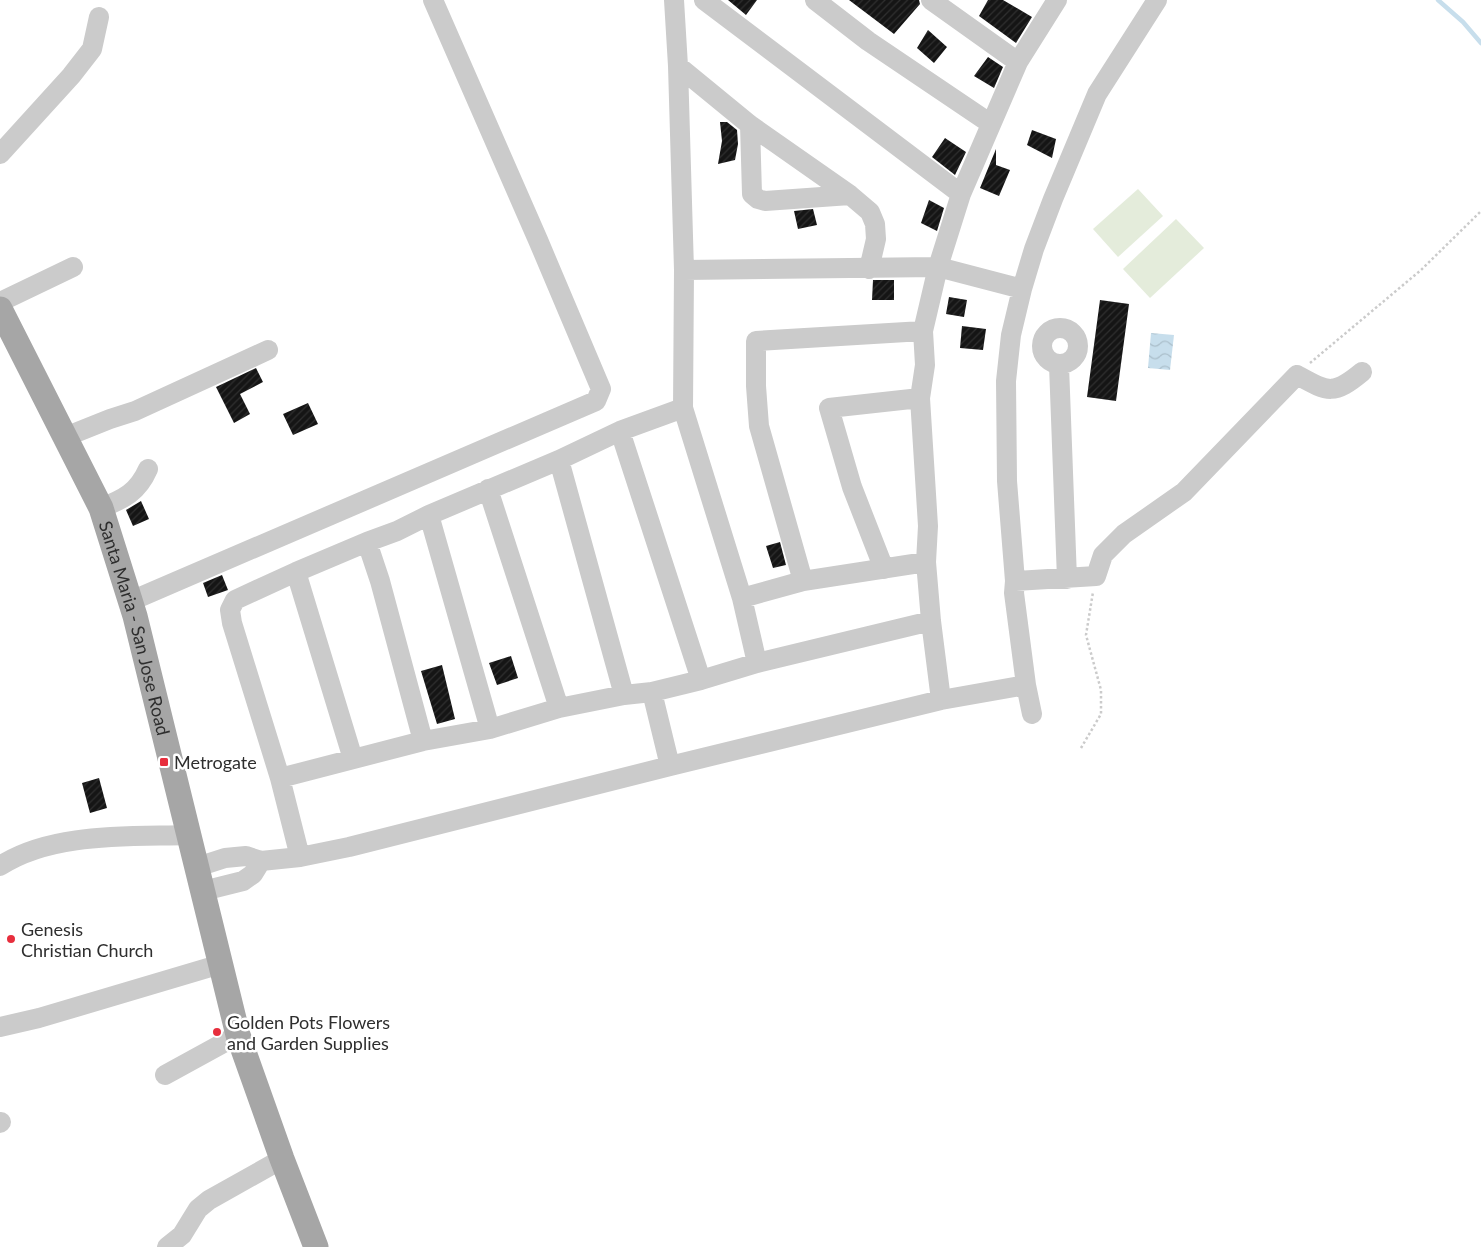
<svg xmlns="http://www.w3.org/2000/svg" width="1481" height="1247" font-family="Lato,sans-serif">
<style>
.grass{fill:#e4ecdb}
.water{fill:url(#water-waves)}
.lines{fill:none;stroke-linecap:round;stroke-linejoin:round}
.stream{stroke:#c7deec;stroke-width:4.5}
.building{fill:url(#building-hatch)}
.path{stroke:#cbcbcb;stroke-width:2.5;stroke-dasharray:2.5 2.5;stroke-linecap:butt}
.minor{stroke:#cbcbcb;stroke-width:20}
.major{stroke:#a6a6a6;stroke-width:25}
.poi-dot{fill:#e72e3d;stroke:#fff;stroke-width:2}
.labels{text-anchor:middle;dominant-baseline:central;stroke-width:5;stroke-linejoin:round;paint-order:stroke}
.street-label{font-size:18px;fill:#2e2e2e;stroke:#fff}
.poi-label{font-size:18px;fill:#2e2e2e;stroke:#fff;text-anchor:start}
</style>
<defs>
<pattern id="water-waves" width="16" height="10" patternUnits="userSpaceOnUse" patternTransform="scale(1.25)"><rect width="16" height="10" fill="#c7deec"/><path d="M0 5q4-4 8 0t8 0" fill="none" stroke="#abbfcb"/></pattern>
<pattern id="building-hatch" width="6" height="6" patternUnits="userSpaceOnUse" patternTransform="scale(1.25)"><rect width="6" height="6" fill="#151515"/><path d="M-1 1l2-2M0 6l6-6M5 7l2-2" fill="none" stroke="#2f2f2f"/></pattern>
</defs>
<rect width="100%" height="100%" fill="#fff"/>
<path class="grass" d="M1138,189L1163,216L1118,257L1093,229Z
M1176,219L1204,248L1150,298L1123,269Z"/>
<path class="water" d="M1151,333L1174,335L1170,370L1148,368Z"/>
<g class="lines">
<path class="stream" d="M1438,0L1463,22L1481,43"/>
</g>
<path class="building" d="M728,0H757L746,15Z
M849,0H919L920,4L894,34Z
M988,0H1003L1032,17L1016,43L979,16Z
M928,30L947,47L934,63L917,48Z
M988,57L1003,67L994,88L974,76Z
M720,122H727L737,130L738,144L735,160L718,164L722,141Z
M1032,130L1056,139L1052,158L1027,145Z
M945,138L966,152L955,175L932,157Z
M996,149V165L1010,170L999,196L980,188Z
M929,200L944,208L937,231L921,223Z
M813,209L817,225L798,229L794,211Z
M873,280H894V300H872Z
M949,297L967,300L964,317L946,314Z
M1100,300L1129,304L1116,401L1087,397Z
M962,326L986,329L983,350L960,348Z
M256,368L263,382L240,394L250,414L234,423L216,387Z
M308,403L318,424L293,435L283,414Z
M141,501L149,519L133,526L126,510Z
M780,542L786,565L773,568L766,546Z
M222,575L228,590L208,597L203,583Z
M511,656L518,678L497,685L489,663Z
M442,665L455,719L437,724L421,671Z
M99,778L107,808L90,813L82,783Z"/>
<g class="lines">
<path class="path" d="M1310,363L1421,270L1481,211
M1081,748L1101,714V690L1086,635L1093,592"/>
<path class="minor" d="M674,0L678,66L684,270L683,408L742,598L757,663
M704,0L961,194
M815,0L868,41L991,124
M931,0L1018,62
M678,66L750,125L850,195L870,212L875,224L876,239L869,269
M750,125L752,194L758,199L765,201L850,195
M0,154L71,76L92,49L99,17
M684,270L938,267L1022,289
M0,302L73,267
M1042 346a18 18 0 1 1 36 0a18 18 0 1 1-36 0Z
M1059,365L1067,579
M620,431L701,680
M65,437L110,419L135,411L268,350
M559,460L624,695
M488,489L559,708
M101,508C124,499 138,492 148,469
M429,515L490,729
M884,569L852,487L829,408L920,398
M296,572L353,759
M803,581L759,426L756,386V341L923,331
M1015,581L1096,576L1103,555L1124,534L1184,492L1297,375C1328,392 1333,396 1362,372
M742,598L803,581L926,562
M131,601L596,401L601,389L538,240L433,0
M652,692L670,766
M941,700L931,621L926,562L928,526L920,398L925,365L923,331L938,267L961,194L1018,62L1057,0
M1032,714L1026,685L1014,593L1015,581L1007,481L1006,381L1011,335L1022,289L1034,249L1053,199L1097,94L1157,0
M423,741L380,581L367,542L397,531L429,515L559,460L620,431L683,408
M280,778L232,623L230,610L235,600L296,572L367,542
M300,857L280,778L423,741L490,729L559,708L624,695L652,692L701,680L757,663L931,621
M0,866C52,832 129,837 189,835
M197,867L225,858L246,856L261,861L300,857L349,847L670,766L941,700L1026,685
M203,891L243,881L253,874L261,861
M0,1027L39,1018L221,964
M165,1075L238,1035
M0,1123L1,1122
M167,1247L182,1235L198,1209L209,1200L282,1159"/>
<path class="major" id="s1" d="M0,309L101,508L135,616L238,1035L282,1159L316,1247"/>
</g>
<g class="poi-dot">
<rect x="159" y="757" width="10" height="10" rx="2.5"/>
<circle cx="11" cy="939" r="5"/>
<circle cx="217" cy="1032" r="5"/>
</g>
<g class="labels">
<g class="street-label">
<text stroke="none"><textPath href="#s1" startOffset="348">Santa Maria - San Jose Road</textPath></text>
</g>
<g class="poi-label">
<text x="174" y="762">Metrogate</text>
<text x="21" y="929">Genesis<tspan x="21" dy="21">Christian Church</tspan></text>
<text x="227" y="1022">Golden Pots Flowers<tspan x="227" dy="21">and Garden Supplies</tspan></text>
</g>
</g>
</svg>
